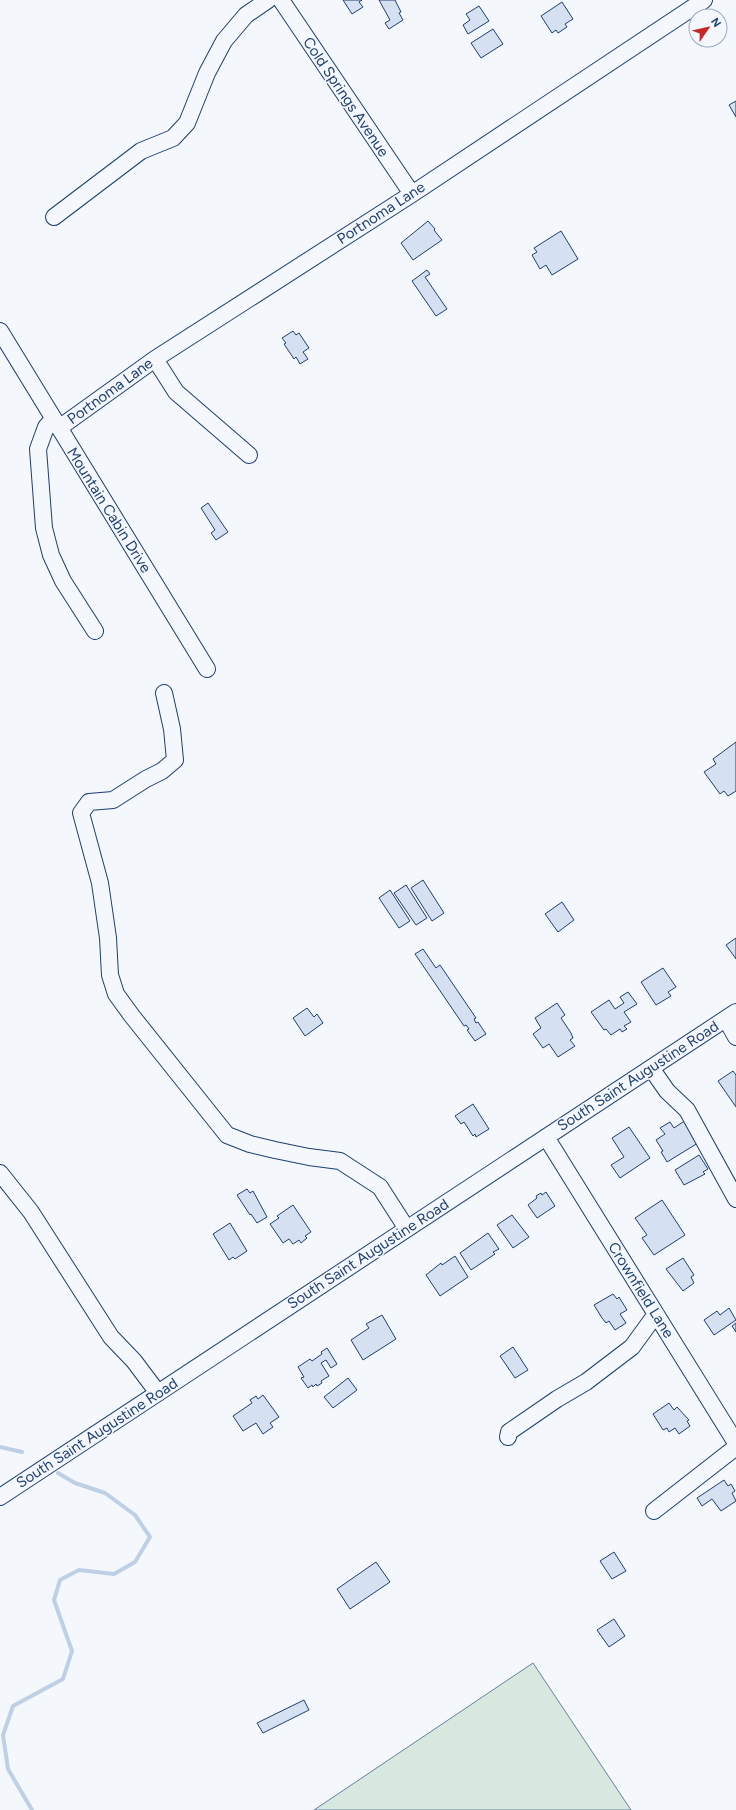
<svg xmlns="http://www.w3.org/2000/svg" width="736" height="1810" font-family="Figtree,sans-serif">
<style>
.green{fill:#d7e8df;stroke:#687fa3}
.lines{fill:none;stroke-linecap:round;stroke-linejoin:round}
.stream{stroke:#bed0e5;stroke-width:4}
.building{fill:#d5e0f0;stroke:#1d3f73}
.minor-casing{stroke:#1d3f73;stroke-width:18}
.minor{stroke:#f4f7fb;stroke-width:16}
.labels{text-anchor:middle;dominant-baseline:central;stroke-width:3;stroke-linejoin:round;paint-order:stroke}
.street-label{font-size:15px;fill:#1d3f73;stroke:#f4f7fb}
</style>
<rect width="100%" height="100%" fill="#f4f7fb"/>
<path class="green" d="M533,1663L631,1810H314Z"/>
<g class="lines">
<path class="stream" d="M0,1447L22,1452
M32,1810L8,1769L3,1735L13,1706L63,1679L72,1651L54,1600L60,1580L79,1570L114,1574L135,1562L150,1537L135,1515L105,1493L75,1483L58,1473"/>
</g>
<path class="building" d="M343,0H362L359,2L363,7L352,14Z
M379,0H395L401,12L399,13L403,20L389,29L385,23L390,20Z
M562,2L573,19L565,24L567,27L558,33L556,30L552,33L541,16Z
M479,6L489,21L468,34L463,25L470,20L466,14Z
M493,29L503,44L481,58L471,43Z
M736,101V117L729,105Z
M428,221L435,229L434,230L442,240L413,260L401,243Z
M561,231L578,259L552,275L546,265L540,269L532,255L537,252L534,248Z
M427,270L430,274L425,277L447,309L436,316L412,281Z
M293,331L296,335L299,333L309,348L303,352L308,359L300,364L296,357L294,359L284,344L286,343L282,338Z
M208,503L228,532L216,540L211,533L215,530L201,508Z
M736,742V791L728,796L724,791L720,794L704,772L716,764L713,759Z
M423,880L444,913L432,921L411,888Z
M406,885L427,918L416,925L394,893Z
M390,890L410,921L399,928L379,898Z
M562,902L574,920L558,932L545,914Z
M736,938V959L726,945Z
M423,949L436,968L440,965L476,1018L474,1019L476,1023L478,1022L486,1034L475,1041L467,1030L469,1029L466,1025L464,1026L415,954Z
M663,968L676,987L668,992L671,996L656,1005L641,982Z
M628,992L637,1004L624,1012L631,1022L624,1026L627,1029L622,1032L620,1029L611,1035L606,1029L604,1030L591,1012L609,1000L615,1009L624,1003L620,997Z
M557,1003L565,1015L561,1018L571,1033L573,1038L570,1040L575,1046L558,1057L549,1044L543,1048L533,1034L541,1028L535,1018Z
M307,1008L314,1017L317,1014L323,1023L305,1036L293,1018Z
M733,1071L736,1075V1107L718,1081Z
M473,1104L489,1129L476,1137L475,1134L473,1136L464,1122L461,1124L455,1116Z
M686,1120L698,1143L667,1162L661,1152L663,1151L656,1140L665,1134L660,1128L670,1122L674,1128Z
M629,1127L650,1158L620,1178L611,1165L624,1157L612,1138Z
M699,1155L708,1169L703,1172L705,1174L684,1185L675,1170Z
M247,1189L250,1193L253,1191L267,1217L257,1223L251,1214L250,1215L237,1195Z
M546,1192L555,1206L537,1218L528,1205L537,1198L536,1196L541,1193L542,1195Z
M662,1200L685,1235L654,1255L642,1238L647,1235L635,1218Z
M293,1205L311,1232L305,1236L307,1238L301,1243L299,1240L293,1244L289,1239L283,1243L270,1224L279,1218L277,1216Z
M512,1215L529,1237L513,1248L497,1225Z
M230,1223L247,1251L235,1259L233,1257L229,1260L213,1234Z
M488,1233L499,1249L493,1252L495,1254L471,1270L460,1253Z
M455,1256L468,1277L440,1296L426,1275L441,1263L442,1265Z
M683,1258L694,1275L691,1277L694,1283L683,1291L666,1269Z
M613,1294L617,1299L619,1297L627,1310L620,1314L626,1323L615,1330L609,1321L606,1323L602,1318L594,1305Z
M729,1308L736,1320L714,1335L704,1320L717,1311L720,1315Z
M382,1315L396,1339L363,1360L351,1340L369,1328L366,1324Z
M736,1323V1332L732,1326Z
M513,1347L528,1370L515,1378L500,1356Z
M327,1348L337,1364L331,1368L326,1360L321,1363L329,1376L321,1381L322,1383L317,1386L316,1384L313,1387L312,1385L308,1388L301,1378L304,1377L298,1367L310,1359L312,1361L322,1354L321,1352Z
M348,1378L357,1390L333,1408L324,1397Z
M263,1395L279,1417L270,1423L273,1427L263,1434L256,1423L243,1431L233,1416L252,1403L250,1400L256,1396L258,1399Z
M669,1403L674,1410L677,1407L689,1420L687,1421L690,1426L679,1434L675,1428L669,1432L667,1428L663,1430L653,1414Z
M724,1480L728,1486L731,1484L735,1491L732,1493L736,1501L721,1511L712,1499L702,1506L697,1498Z
M614,1552L626,1571L612,1579L600,1561Z
M376,1562L390,1582L350,1609L337,1589Z
M614,1619L625,1636L609,1647L597,1630Z
M304,1700L309,1710L263,1733L257,1723Z"/>
<g class="lines">
<g class="minor-casing">
<path id="minor" d="M281,0L412,194
M54,217L141,151L173,138L187,123L207,73L224,41L246,15L268,0
M0,331L207,669
M155,359L176,392L249,455
M53,419L46,427L38,449L44,528L51,555L63,581L95,631
M59,428L155,359L412,194L704,0
M164,693L172,729L175,760L162,771L146,779L113,800L89,802L81,813L100,883L108,938L110,975L116,994L132,1016L227,1135L250,1144L275,1150L309,1157L340,1161L380,1187L407,1229
M726,1019L736,1037
M651,1068L667,1091L687,1110L736,1199
M546,1137L736,1443
M0,1173L31,1212L111,1337L134,1361L158,1393
M508,1437L509,1432L557,1399L586,1382L632,1347L656,1314
M0,1497L736,1012
M654,1511L736,1447"/>
</g>
<use href="#minor" class="minor"/>
</g>
<g class="labels">
<g class="street-label">
<text transform="translate(346 97) rotate(56)">Cold Springs Avenue</text>
<text transform="translate(381 213) rotate(-33)">Portnoma Lane</text>
<text transform="translate(110 391) rotate(-36)">Portnoma Lane</text>
<text transform="translate(109 510) rotate(58)">Mountain Cabin Drive</text>
<text transform="translate(638 1076) rotate(-33)">South Saint Augustine Road</text>
<text transform="translate(368 1254) rotate(-33)">South Saint Augustine Road</text>
<text transform="translate(641 1290) rotate(58)">Crownfield Lane</text>
<text transform="translate(97 1433) rotate(-33)">South Saint Augustine Road</text>
</g>
</g>
<g transform="translate(708 28) rotate(56)"><circle r="19" fill="#f4f7fb" stroke="#9eadc5"/>
<path d="M0-3L7 15L0 10L-7 15Z" fill="#c62828"/>
<text y="-6" font-size="11" font-weight="bold" text-anchor="middle" fill="#1d3f73">N</text>
</g>
</svg>
